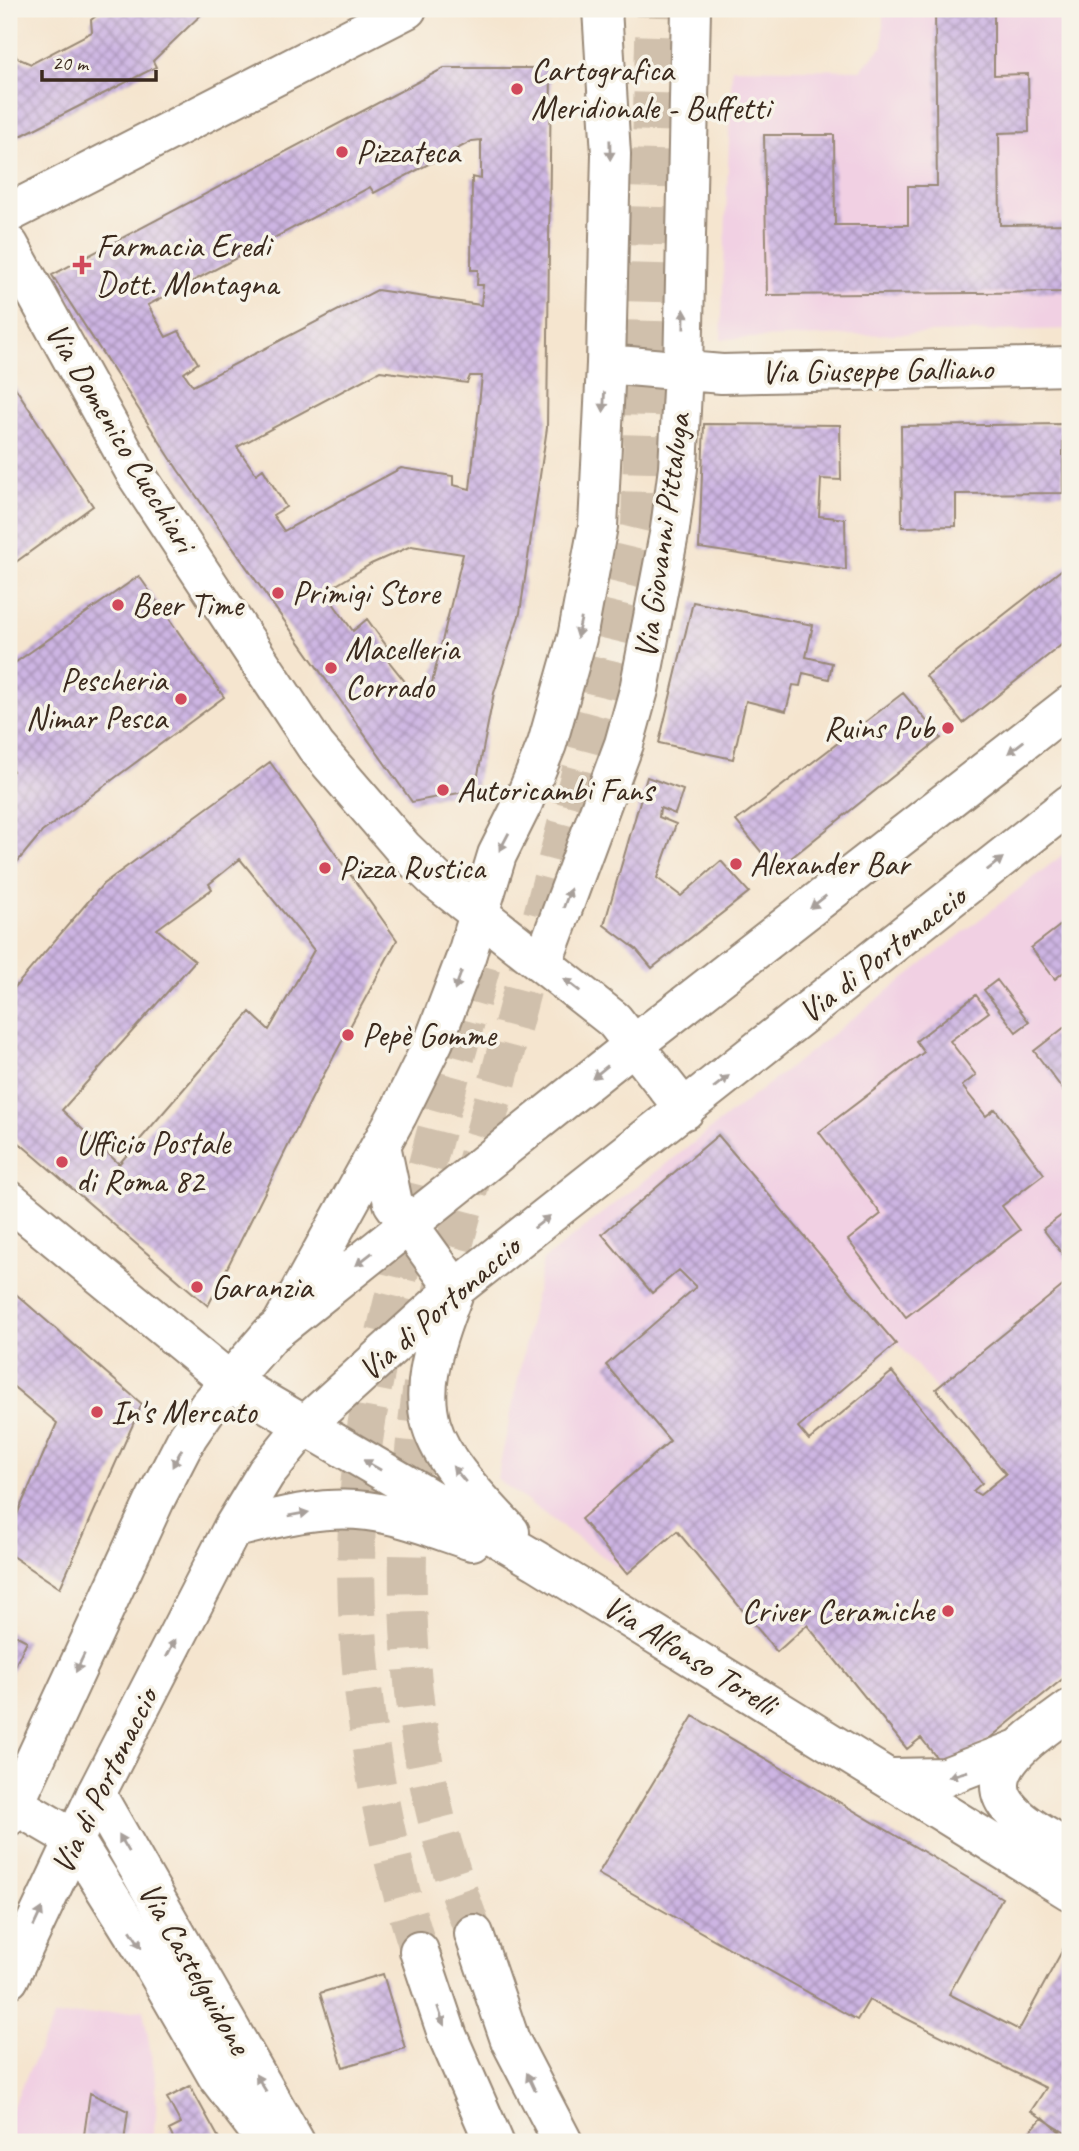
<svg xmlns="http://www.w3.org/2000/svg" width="1079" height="2151" font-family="Caveat,sans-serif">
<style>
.built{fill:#f1d0e3}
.building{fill:url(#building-cross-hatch);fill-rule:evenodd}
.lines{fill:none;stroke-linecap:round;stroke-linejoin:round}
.highway-tunnel{stroke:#d0c0ac;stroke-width:38;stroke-dasharray:38 19;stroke-linecap:butt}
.minor-casing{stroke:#988876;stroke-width:42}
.major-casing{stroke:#988876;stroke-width:42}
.highway-casing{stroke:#988876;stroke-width:42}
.minor{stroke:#fff;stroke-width:38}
.major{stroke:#fff;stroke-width:38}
.highway{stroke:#fff;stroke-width:38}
.oneway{fill:#a79f9a}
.poi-dot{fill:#d1495b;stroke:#f7f3e8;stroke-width:2.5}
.labels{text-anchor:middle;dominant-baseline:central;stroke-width:7;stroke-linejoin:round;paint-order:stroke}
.poi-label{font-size:33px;fill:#3b2a1e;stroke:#f7f3e8;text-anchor:start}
.street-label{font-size:33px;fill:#3b2a1e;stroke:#f7f3e8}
</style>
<defs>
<pattern id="building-cross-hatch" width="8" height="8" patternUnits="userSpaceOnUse" patternTransform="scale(1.75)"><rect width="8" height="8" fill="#cdb5e3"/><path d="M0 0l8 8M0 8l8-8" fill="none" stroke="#a893b7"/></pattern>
</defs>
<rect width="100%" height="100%" fill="#f7f3e8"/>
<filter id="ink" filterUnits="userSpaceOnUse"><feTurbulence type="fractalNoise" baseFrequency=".0143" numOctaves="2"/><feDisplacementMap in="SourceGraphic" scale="14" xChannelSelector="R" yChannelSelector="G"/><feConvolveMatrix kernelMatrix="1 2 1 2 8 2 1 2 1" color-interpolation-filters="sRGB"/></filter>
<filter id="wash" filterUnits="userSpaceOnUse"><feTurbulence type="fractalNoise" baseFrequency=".00686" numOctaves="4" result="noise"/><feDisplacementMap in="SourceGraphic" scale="28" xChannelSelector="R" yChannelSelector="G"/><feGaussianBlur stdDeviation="1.57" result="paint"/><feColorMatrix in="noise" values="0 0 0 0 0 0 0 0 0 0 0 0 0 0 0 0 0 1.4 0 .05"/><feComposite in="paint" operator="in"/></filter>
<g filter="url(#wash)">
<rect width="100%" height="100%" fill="#f5e5cf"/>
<path class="built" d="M883,9H1070V329L721,339L732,68L860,70L883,46Z
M1070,849V1280L936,1389L898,1343L627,1574L497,1479L543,1260Z
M143,2010L156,2080V2117L151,2142H9V2114L54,2017Z"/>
<g id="blocks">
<path class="building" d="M118,9H207L153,61L156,67L9,142V43L17,58L31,64L92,32L91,20L102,11L114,13Z
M935,9H994V75L1028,74L1029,132L999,133L1000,225L1070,224V292L767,295L764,135H834L835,225H908V186H937Z
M444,68H551L547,428L520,613L494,693L475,790L412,802L178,470L52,275ZM481,140V179L472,177L471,270H478L477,285H483L481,305L377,290L193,386L184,373L198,363L179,331L166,337L148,305L370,187L374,193L472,141ZM380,371L467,383L470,376H482L470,489L453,485V476L401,468L284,531L273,515L286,507L263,469L256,474L237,447ZM411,546L463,554L432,683L411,689L387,659L393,655L367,619L353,631L325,592L371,564Z
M9,378L93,506L9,567Z
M704,424L840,425L841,480L821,479L819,516L845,519L846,570L699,548Z
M1063,424V493L956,494V526L902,527L901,426Z
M1070,563V638L963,723L926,676Z
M139,576L224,697L42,832L9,872V774L13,771L9,764V667Z
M693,602L813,625L806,657L832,663L829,679L803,673L800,686L793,685L786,711L746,701L733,759L659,743Z
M903,693L941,738L776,870L736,821Z
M270,762L397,940L321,1080L208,1306L9,1134V994L103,884ZM240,859L314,950L269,1030L250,1012L119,1164L62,1110L195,961L157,929L212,889L209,884Z
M647,777L683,790L675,814L660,808L659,817L676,824L657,878L681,896L721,861L749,892L652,968L636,949L604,925Z
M1070,918V967L1055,979L1031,948Z
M997,980L1029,1022L1016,1032L984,990Z
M976,995L989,1012L950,1041L976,1075L962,1086L986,1116L995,1109L1044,1174L1002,1206L1020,1230L906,1317L848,1240L881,1214L819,1132L924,1052L916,1041Z
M1070,1023V1099L1034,1051Z
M718,1135L896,1344L798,1427L809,1440L892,1372L982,1483L973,1491L980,1495L1006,1474L936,1389L1070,1280V1673L948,1772L921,1738L907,1749L807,1625L777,1652L677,1531L627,1574L581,1519L670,1441L606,1365L696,1287L679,1270L652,1293L602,1234Z
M1070,1209V1264L1043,1229Z
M9,1288L142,1404L60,1588L9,1554V1533L57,1423L9,1383Z
M9,1632L27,1641L9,1678Z
M693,1716L1002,1898L949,1994L1019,2030L1068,1940L1070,1941V2136L1031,2111L1046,2088L869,2000L857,2020L598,1874Z
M383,1974L405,2048L343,2067L320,1993Z
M190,2086L221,2142H175L169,2130L181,2124L167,2098Z
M90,2093L128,2111L124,2142H83Z
M1043,2117L1070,2141V2142H1020Z"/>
</g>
</g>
<g filter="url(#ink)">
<use href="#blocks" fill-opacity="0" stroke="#988876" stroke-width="2"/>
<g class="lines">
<path class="highway-tunnel" d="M439,1302L596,713L640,526L655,9
M422,1385C400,1537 401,1694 443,1843C452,1874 463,1904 474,1934
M419,1951C368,1793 342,1606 364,1441C373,1376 390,1313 405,1250C432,1142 462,1035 492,929"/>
<g class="minor-casing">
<path id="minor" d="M9,213L407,9
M9,245L137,476L316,747L403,848L436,880L614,1020L685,1110
M606,364L722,374L1070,366
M543,962L624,744L639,690L670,529L678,468L683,371L691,9
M381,1145L393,1203L455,1289
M9,1200L229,1381
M283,1322L398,1114L434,1041L466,957L497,855L523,803L547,744L577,638L598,526L606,364L611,154L602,9
M96,1794L295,2142"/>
</g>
<g class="major-casing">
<path id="major" d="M453,1295C405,1416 424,1441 510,1532
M229,1381L537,1561L1070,1891
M232,1529C276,1518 321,1505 367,1511C402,1515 438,1530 472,1541
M1070,1709C1042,1731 972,1770 1012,1811C1027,1828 1052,1839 1070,1852
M891,1778L945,1777L1020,1748
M14,1804L74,1839L154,1967L217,2076L267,2142
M9,1816L156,1498L188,1436L208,1407L270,1335L636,1043L1070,705
M9,1979L96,1794L232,1529L266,1473L304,1426L455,1289L1070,804"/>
</g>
<g class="highway-casing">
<path id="highway" d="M474,1934L510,2040L563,2142
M419,1951L448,2037L494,2142"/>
</g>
<use href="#minor" class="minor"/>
<use href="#major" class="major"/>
<use href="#highway" class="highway"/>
</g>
<defs><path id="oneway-solid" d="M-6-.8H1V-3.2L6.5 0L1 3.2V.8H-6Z" transform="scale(1.75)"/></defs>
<g class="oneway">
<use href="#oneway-solid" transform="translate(610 150) rotate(89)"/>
<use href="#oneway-solid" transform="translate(684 319) rotate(-89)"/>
<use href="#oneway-solid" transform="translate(604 402) rotate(93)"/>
<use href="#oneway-solid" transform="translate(579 628) rotate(103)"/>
<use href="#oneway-solid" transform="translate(1016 747) rotate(142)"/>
<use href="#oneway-solid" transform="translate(504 842) rotate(118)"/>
<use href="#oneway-solid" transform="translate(995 864) rotate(-38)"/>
<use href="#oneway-solid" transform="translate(567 898) rotate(-70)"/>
<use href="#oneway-solid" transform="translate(818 902) rotate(142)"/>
<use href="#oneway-solid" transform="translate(458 981) rotate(110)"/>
<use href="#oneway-solid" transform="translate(572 985) rotate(-142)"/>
<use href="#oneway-solid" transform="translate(600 1072) rotate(141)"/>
<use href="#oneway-solid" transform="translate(721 1082) rotate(-38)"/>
<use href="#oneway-solid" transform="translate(542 1222) rotate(-38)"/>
<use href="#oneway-solid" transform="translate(364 1259) rotate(142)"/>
<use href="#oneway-solid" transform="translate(177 1458) rotate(118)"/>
<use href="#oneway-solid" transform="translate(372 1465) rotate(-150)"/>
<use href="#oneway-solid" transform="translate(459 1474) rotate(-130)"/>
<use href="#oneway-solid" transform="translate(299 1514) rotate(-10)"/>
<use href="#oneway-solid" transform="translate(171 1648) rotate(-63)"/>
<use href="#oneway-solid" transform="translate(80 1663) rotate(115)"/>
<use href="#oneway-solid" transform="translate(958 1774) rotate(164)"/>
<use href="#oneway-solid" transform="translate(124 1843) rotate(-120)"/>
<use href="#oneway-solid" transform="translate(38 1917) rotate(-65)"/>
<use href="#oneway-solid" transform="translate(136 1939) rotate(57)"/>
<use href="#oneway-solid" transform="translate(441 2016) rotate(71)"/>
<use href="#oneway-solid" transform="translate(531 2082) rotate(-115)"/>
<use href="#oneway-solid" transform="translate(261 2083) rotate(-122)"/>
</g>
</g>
<g class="poi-dot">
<circle cx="517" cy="89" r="7"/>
<circle cx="342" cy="152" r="7"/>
<path d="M78.5 254.5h7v7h7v7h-7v7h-7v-7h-7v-7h7z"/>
<circle cx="278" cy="593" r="7"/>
<circle cx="118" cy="605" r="7"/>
<circle cx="331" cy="668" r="7"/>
<circle cx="181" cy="699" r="7"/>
<circle cx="948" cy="728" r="7"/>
<circle cx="443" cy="790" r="7"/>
<circle cx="736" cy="864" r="7"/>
<circle cx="325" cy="868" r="7"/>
<circle cx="348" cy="1035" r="7"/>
<circle cx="62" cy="1162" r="7"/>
<circle cx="197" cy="1287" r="7"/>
<circle cx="97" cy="1412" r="7"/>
<circle cx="948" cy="1611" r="7"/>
</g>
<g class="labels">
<g class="poi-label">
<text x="531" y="70">Cartografica<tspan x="531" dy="38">Meridionale - Buffetti</tspan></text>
<text x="356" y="152">Pizzateca</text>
<text x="96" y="246">Farmacia Eredi<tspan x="96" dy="38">Dott. Montagna</tspan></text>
<text x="292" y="593">Primigi Store</text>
<text x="132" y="605">Beer Time</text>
<text x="345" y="649">Macelleria<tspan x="345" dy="38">Corrado</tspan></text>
<text x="167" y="680" text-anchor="end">Pescheria<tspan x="167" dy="38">Nimar Pesca</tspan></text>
<text x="934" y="728" text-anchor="end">Ruins Pub</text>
<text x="457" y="790">Autoricambi Fans</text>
<text x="750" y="864">Alexander Bar</text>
<text x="339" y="868">Pizza Rustica</text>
<text x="362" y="1035">Pepè Gomme</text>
<text x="76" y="1143">Ufficio Postale<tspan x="76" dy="38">di Roma 82</tspan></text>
<text x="211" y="1287">Garanzia</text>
<text x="111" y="1412">In's Mercato</text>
<text x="934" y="1611" text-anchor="end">Criver Ceramiche</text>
</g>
<g class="street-label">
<text transform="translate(877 370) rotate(-1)">Via Giuseppe Galliano</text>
<text transform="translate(121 437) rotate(59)">Via Domenico Cucchiari</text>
<text transform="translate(662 536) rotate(-82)">Via Giovanni Pittaluga</text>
<text transform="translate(882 954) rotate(-38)">Via di Portonaccio</text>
<text transform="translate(439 1308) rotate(-41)">Via di Portonaccio</text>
<text transform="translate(690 1655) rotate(32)">Via Alfonso Torelli</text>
<text transform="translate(104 1781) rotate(-64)">Via di Portonaccio</text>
<text transform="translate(195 1968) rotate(60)">Via Castelguidone</text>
</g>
</g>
<rect width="1079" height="2151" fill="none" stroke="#f7f3e8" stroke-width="35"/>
<path d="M42 70v10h114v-10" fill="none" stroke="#3b2a1e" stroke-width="3.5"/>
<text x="52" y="70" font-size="21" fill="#3b2a1e" stroke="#f7f3e8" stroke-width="5" paint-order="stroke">20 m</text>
</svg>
